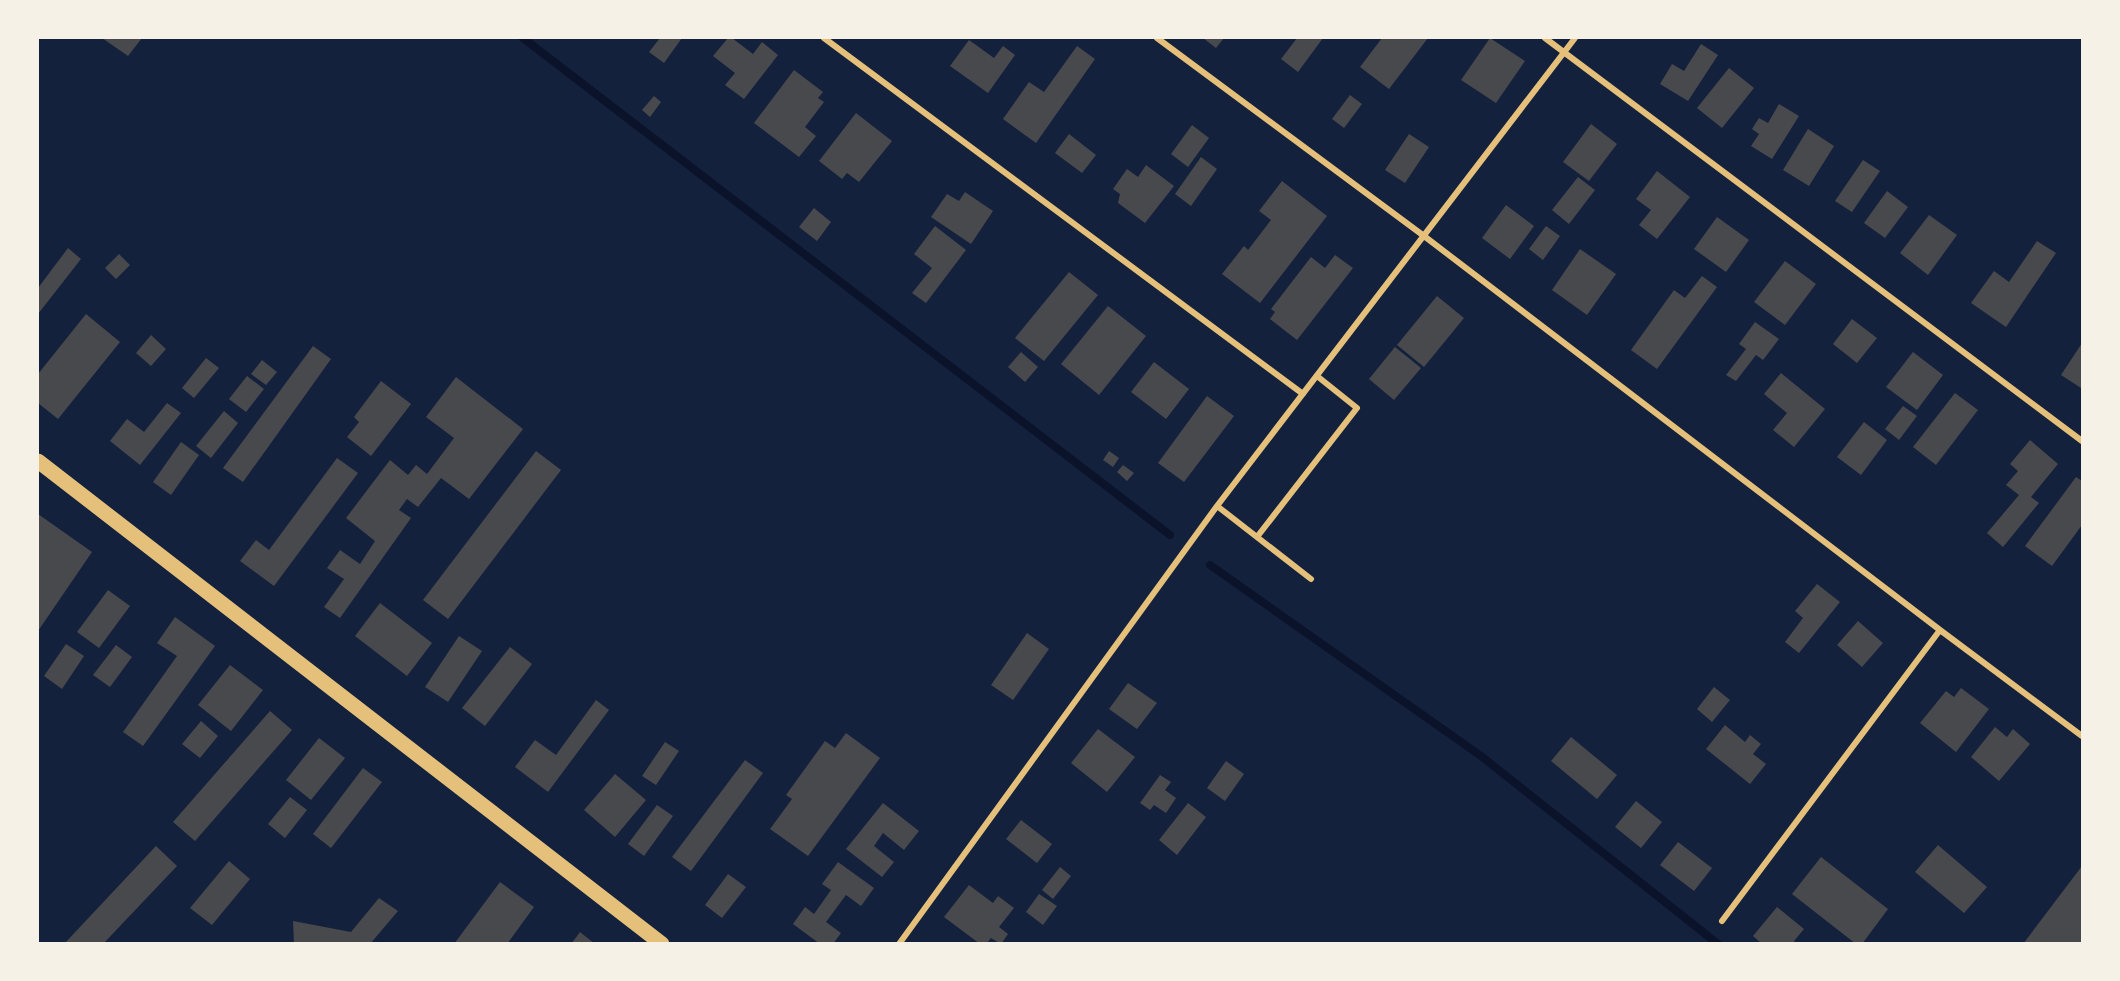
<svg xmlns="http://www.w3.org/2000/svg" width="2120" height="981" font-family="'Source Serif 4',serif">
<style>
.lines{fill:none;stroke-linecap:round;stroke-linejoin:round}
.stream{stroke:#0b132b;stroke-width:8}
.building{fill:#48494c}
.minor{stroke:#e5c07b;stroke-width:6}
.primary{stroke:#e5c07b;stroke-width:15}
</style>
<rect width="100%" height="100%" fill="#14213d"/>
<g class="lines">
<path class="stream" d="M523,38L1170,535
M1210,565L1481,756L1718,944"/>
</g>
<path class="building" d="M102,38H142L128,56Z
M660,38H682L664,63L649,52Z
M728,38H732L753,54L762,42L778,55L744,99L725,85L735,73L713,56Z
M1203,38H1224L1216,48Z
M1297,38H1323L1298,72L1281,59Z
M1382,38H1428L1389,89L1360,67Z
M1490,38L1525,61L1496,103L1461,80Z
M969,40L994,58L1003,46L1015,55L988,93L950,66Z
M1701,44L1718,55L1688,101L1660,84L1672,64L1684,71Z
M1077,46L1095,59L1036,143L1003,119L1029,82L1044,92Z
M1729,68L1754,88L1722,128L1697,108Z
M794,70L823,92L818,98L824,102L805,127L816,136L799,157L754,123Z
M1350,95L1362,104L1344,128L1332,119Z
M654,96L661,102L650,117L642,110Z
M1779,104L1799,116L1772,159L1751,146L1759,134L1752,129L1759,118L1768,123Z
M856,113L892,141L859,182L847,173L842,179L819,161Z
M1591,124L1617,144L1589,181L1563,162Z
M1192,125L1209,138L1188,167L1171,154Z
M1808,129L1834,146L1809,186L1783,170Z
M1069,134L1096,155L1082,173L1055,153Z
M1409,134L1429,147L1405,183L1385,170Z
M1201,157L1217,169L1191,206L1175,194Z
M1863,160L1880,171L1852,212L1835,201Z
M1146,165L1174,186L1145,223L1118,203L1120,194L1113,189L1127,169L1138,177Z
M1657,171L1690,197L1657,239L1639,225L1651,210L1636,199Z
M1578,177L1595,190L1569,224L1552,210Z
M1282,181L1327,216L1260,303L1222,274L1244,246L1248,250L1271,220L1259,211Z
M1887,191L1908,207L1885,238L1864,223Z
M965,192L993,211L971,244L931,217L947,194L959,201Z
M1506,205L1534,226L1510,259L1482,238Z
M814,208L831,222L817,241L799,227Z
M1929,215L1957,235L1928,275L1900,253Z
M1717,217L1749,240L1726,272L1694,249Z
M935,226L966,250L926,303L912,293L932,268L914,254Z
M1546,226L1560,236L1543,260L1529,249Z
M2037,241L2056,253L2006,327L1971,303L1994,271L2009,282Z
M68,248L81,259L38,314V288Z
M1580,249L1616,274L1587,315L1552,290Z
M119,254L130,265L116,279L105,268Z
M1335,255L1353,268L1297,340L1270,319L1275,312L1271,309L1311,257L1325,268Z
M1785,261L1816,284L1785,325L1754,302Z
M1069,272L1098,295L1044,361L1015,338Z
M1702,276L1717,287L1657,369L1631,350L1674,290L1685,298Z
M1437,296L1464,318L1424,367L1397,345Z
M1108,306L1146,336L1099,395L1061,364Z
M86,314L120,342L58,419L38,403V374Z
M1852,319L1877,338L1857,363L1833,344Z
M1755,322L1779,339L1763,360L1756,355L1736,381L1726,375L1746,349L1739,344Z
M151,335L166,349L151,366L136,353Z
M2082,343V385L2081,388L2061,375Z
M313,346L331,359L243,482L223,468Z
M1395,347L1421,368L1394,400L1369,379Z
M1021,352L1038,367L1025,382L1008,367Z
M1913,352L1943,375L1917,410L1886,387Z
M206,358L219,368L194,398L182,388Z
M262,360L277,372L266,385L251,374Z
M1154,362L1189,389L1166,419L1131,392Z
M1781,373L1825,409L1794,447L1773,430L1787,413L1764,394Z
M247,376L264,389L246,412L229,399Z
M456,377L523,429L469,499L441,478L418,507L407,499L399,510L411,518L340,618L324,607L344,579L327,568L340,550L360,564L375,541L346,518L390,460L408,475L416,465L427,474L454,438L426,417Z
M381,381L411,404L371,456L347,437L359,422L354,417Z
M1955,393L1978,410L1936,465L1913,447Z
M1207,396L1234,416L1184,482L1158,463Z
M167,403L181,413L140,465L110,441L127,419L144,432Z
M1903,406L1917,416L1899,440L1885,429Z
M224,411L238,423L211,458L196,446Z
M1864,422L1887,440L1861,475L1837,457Z
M2030,440L2058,464L2031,497L2039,503L2003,547L1987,533L2019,495L2006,485L2018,471L2010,464Z
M181,442L199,455L171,495L153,482Z
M536,451L561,470L448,619L423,600Z
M1109,451L1119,458L1113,467L1103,460Z
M337,458L358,473L274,586L240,561L256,540L269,550Z
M1123,465L1134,473L1127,481L1117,472Z
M2076,477L2082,481V525L2052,566L2025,546Z
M38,514L92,552L38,631Z
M1817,584L1840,602L1799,653L1785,642L1803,618L1795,611Z
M108,590L130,606L99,648L77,632Z
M380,603L432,643L407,676L355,636Z
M175,617L215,646L143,746L123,732L177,656L157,643Z
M1858,621L1883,643L1862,667L1837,645Z
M1027,633L1049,649L1013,700L991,685Z
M459,636L482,651L448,702L425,687Z
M66,644L84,656L62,689L44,676Z
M116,645L132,657L110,687L93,675Z
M510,647L532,664L485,726L462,708Z
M230,665L263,690L231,731L198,705Z
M1128,683L1157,703L1137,729L1109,709Z
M1714,687L1730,700L1712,722L1697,709Z
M1961,688L1989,709L1956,752L1920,723L1946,691L1954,697Z
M596,700L609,710L548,792L515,767L535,740L556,755Z
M270,711L292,730L195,841L173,822Z
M201,721L218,736L200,758L182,744Z
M1725,725L1745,742L1750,735L1761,744L1753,754L1766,764L1750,784L1706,749Z
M1995,727L2007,737L2013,729L2030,744L1999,781L1971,757Z
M1098,729L1135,757L1107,792L1071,763Z
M846,733L880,758L808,856L770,829L792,799L786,795L825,741L835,748Z
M1571,737L1617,775L1597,799L1551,761Z
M319,738L345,758L311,800L286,780Z
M665,742L679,751L656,785L642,776Z
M745,760L763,773L691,871L672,857Z
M1226,761L1244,774L1225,801L1207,788Z
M363,768L382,782L331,848L313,834Z
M615,774L646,800L615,837L584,810Z
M1160,775L1171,782L1165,790L1176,798L1166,813L1154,805L1150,810L1140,803Z
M290,797L307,810L285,838L268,824Z
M1636,801L1662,822L1641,848L1615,827Z
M883,803L919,831L904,850L883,833L874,846L894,862L882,877L846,849Z
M1188,803L1206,817L1177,855L1159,840Z
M657,805L673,816L644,856L628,844Z
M1021,820L1052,844L1037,863L1006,839Z
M1678,842L1712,868L1694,891L1660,865Z
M1938,845L1987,887L1964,913L1915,872Z
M156,846L177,866L103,944H64Z
M1821,857L1888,909L1862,944H1856L1792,894Z
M229,861L250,879L212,925L190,908Z
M838,862L874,888L861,906L846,895L826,922L841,933L833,944H820L793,924L805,907L814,914L831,890L822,884Z
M2082,866V944H2023Z
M1060,867L1071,876L1053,899L1042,890Z
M728,874L746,887L722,918L705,905Z
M500,882L534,907L507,944H454Z
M969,885L993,903L998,896L1014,908L999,927L1008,934L1001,944L991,938L986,944H980L944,917Z
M1039,894L1057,906L1043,925L1026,912Z
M379,898L398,911L370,944H294L293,921L351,932Z
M1777,907L1804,929L1794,941L1796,944H1762L1753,936Z
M580,932L595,944H571Z"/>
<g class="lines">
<path class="minor" d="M824,38L1303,394
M1157,38L1424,236L1940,630L2082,736
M1545,38L2082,441
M1217,506L1311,579
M1257,537L1357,408L1317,376
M1722,921L1940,630
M899,944L1217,506L1575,38"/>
<path class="primary" d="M38,461L662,944"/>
</g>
<rect width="2120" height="981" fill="none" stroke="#f6f1e7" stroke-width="78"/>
</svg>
